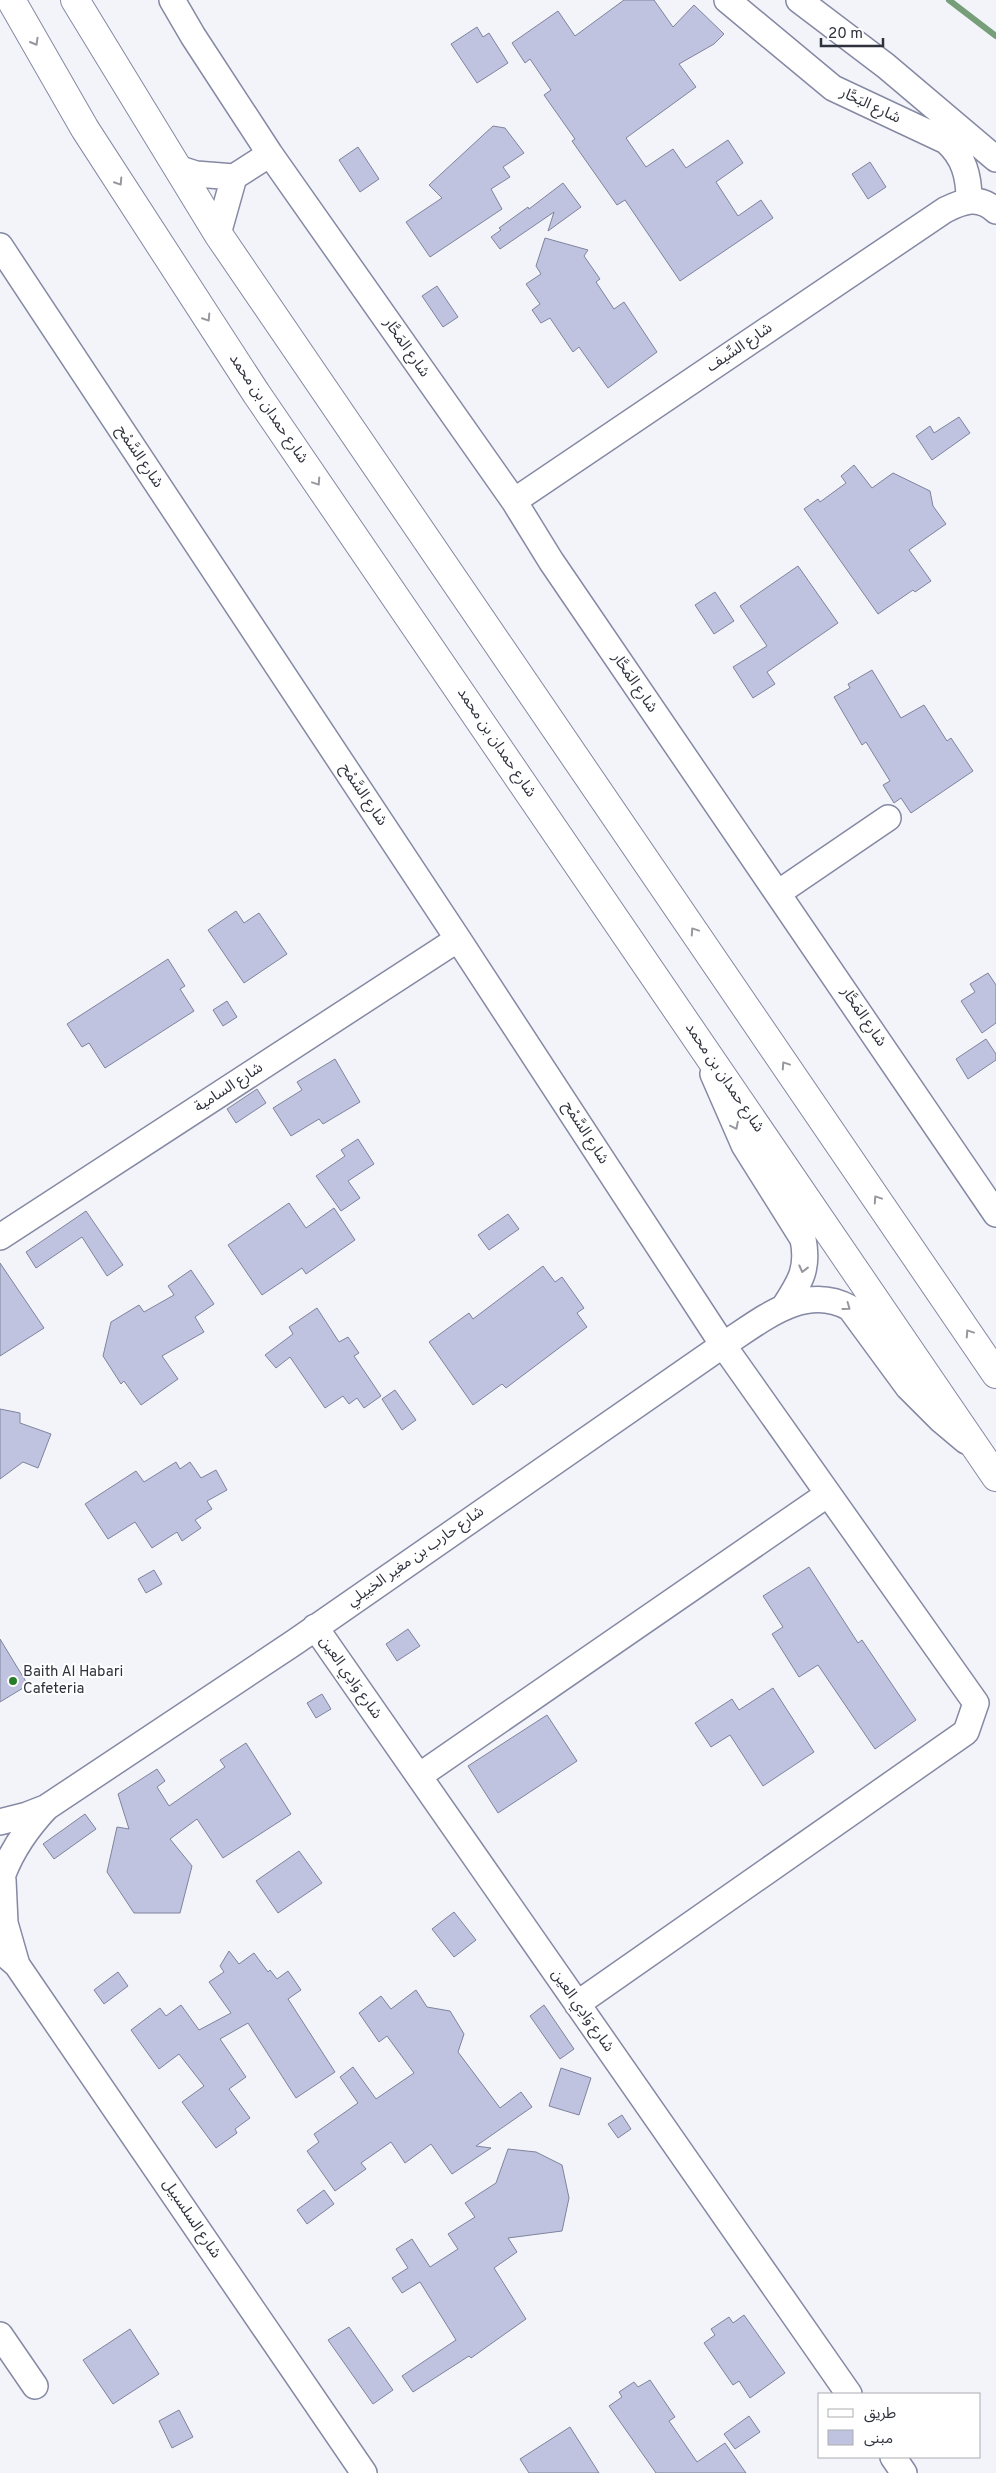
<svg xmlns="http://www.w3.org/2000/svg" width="996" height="2473" font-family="Overpass,'Noto Sans Arabic',sans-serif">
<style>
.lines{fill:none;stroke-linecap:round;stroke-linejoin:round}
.stream{stroke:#769e78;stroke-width:6}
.building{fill:#bfc3df;stroke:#7f839d}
.minor-casing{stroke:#8589a3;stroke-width:28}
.major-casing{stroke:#8589a3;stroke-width:30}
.minor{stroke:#fff;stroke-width:25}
.major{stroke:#fff;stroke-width:28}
.oneway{stroke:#97989e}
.poi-dot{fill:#277c29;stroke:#fff;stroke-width:2}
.labels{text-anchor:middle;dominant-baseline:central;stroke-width:4;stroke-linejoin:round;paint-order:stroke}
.street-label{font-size:15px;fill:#2f313c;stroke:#fff}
.poi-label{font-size:15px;fill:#2f313c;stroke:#fff;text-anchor:start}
</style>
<rect width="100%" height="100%" fill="#f3f4fa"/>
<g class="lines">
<path class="stream" d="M949,0L996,36"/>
</g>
<path class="building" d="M624,0H654L673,27L694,5L724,34L714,44L679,64L696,87L626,138L646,167L673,149L686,168L728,140L743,163L716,182L738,216L761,200L773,218L680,281L625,200L617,205L572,141L575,139L544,95L551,90L530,59L525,63L512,43L558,11L575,36Z
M477,27L483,37L489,33L508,63L477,83L451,44Z
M493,126L505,128L524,153L503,167L510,177L491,189L502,209L430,257L406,222L442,198L429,185Z
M358,147L379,179L360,192L339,160Z
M870,162L886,187L868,199L852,174Z
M563,183L581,207L548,231L554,212L500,249L491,237L501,230L499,228L528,207L529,209Z
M545,238L588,250L584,256L600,279L596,282L614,309L624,302L657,352L608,388L579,347L573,352L550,318L541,323L532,310L540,304L526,284L541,274L536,266Z
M437,286L458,317L443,327L422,296Z
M959,417L970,433L932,460L916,436L930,426L934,433Z
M854,465L872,488L893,473L930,491L933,506L946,524L909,550L931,581L915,592L913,590L878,614L804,509L818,499L820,502L846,483L841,476Z
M798,566L838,623L767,672L775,684L753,698L733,667L767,646L740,606Z
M715,592L734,621L714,634L695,605Z
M872,670L901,718L924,705L947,741L951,738L973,771L911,813L901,798L894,803L883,785L890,781L866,742L862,745L834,697L850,688L848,684Z
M236,911L244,923L259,913L287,954L244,983L208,930Z
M168,959L185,986L180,989L194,1011L105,1068L89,1043L82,1047L67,1024Z
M988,973L996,985V1023L982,1033L961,1001L975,992L970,984Z
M227,1001L237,1017L223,1026L213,1010Z
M986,1039L996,1054V1060L968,1079L956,1059Z
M335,1059L360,1102L323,1124L319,1119L291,1136L273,1108L302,1090L297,1082Z
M257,1089L266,1103L236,1123L227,1109Z
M358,1139L374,1164L348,1181L360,1198L341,1211L316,1176L345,1156L341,1150Z
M289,1203L306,1228L334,1208L355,1240L306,1274L302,1268L262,1295L228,1245Z
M86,1211L123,1265L107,1276L82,1237L36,1268L26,1252Z
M508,1214L519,1229L489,1250L478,1235Z
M0,1263L44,1328L0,1356Z
M543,1266L555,1282L562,1277L584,1308L577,1313L587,1327L506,1388L502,1384L473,1405L429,1342L469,1313L473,1319Z
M191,1270L214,1304L195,1317L204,1332L162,1356L178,1379L141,1405L124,1381L121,1384L103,1356L111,1322L139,1305L144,1312L174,1295L168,1286Z
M317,1308L339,1342L348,1337L359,1353L354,1356L381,1396L364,1408L357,1398L349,1404L343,1396L325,1408L290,1357L276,1368L265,1355L293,1334L289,1327Z
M395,1390L416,1420L402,1430L382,1399Z
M0,1409L20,1413V1423L51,1434L38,1468L23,1462L0,1479Z
M176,1462L180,1469L190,1462L201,1478L216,1470L227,1490L207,1501L212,1509L195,1520L201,1528L182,1541L177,1532L152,1548L135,1522L108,1539L85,1504L136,1471L144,1482Z
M809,1567L858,1643L862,1640L916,1720L875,1749L818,1665L799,1677L772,1634L783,1627L763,1596Z
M154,1570L162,1584L146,1593L138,1579Z
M408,1629L420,1646L397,1661L386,1644Z
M0,1639L28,1685L0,1702Z
M773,1688L814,1752L763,1786L730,1735L711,1747L695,1723L732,1699L739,1710Z
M322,1694L331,1709L316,1718L307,1703Z
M547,1715L577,1761L498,1813L468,1766Z
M246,1743L291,1814L223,1858L197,1819L170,1839L192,1866L180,1913H134L107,1872L117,1827L129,1829L118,1794L157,1769L165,1781L157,1787L169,1806L225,1767L220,1760Z
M85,1814L96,1829L54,1859L43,1844Z
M299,1851L322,1883L278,1913L256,1881Z
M454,1912L476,1940L454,1957L432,1929Z
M229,1951L239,1964L254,1953L268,1972L270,1970L277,1979L288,1971L301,1990L288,1999L335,2072L296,2098L248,2023L220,2039L246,2077L229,2089L250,2118L235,2129L237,2133L216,2148L182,2102L204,2086L179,2054L159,2069L131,2030L160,2008L166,2016L181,2005L199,2030L231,2013L209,1982L224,1972L220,1966Z
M118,1972L128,1986L104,2004L94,1990Z
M416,1990L427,2007L450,2011L464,2034L458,2052L500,2108L521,2092L532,2107L476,2146L491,2148L452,2174L431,2144L405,2163L391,2142L361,2163L366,2169L335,2191L307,2151L319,2142L314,2134L358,2103L340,2077L353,2067L376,2099L414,2073L387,2036L379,2042L359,2013L381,1996L391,2009Z
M544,2005L574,2049L560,2059L530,2016Z
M561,2068L591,2078L579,2115L549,2106Z
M622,2115L631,2129L618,2138L608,2124Z
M508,2149L536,2152L562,2165L569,2198L562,2231L508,2238L517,2252L494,2268L526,2319L471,2358L469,2356L413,2392L402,2376L456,2340L420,2282L402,2293L392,2278L408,2268L396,2249L412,2239L430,2267L458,2249L448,2234L475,2217L465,2203L496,2183Z
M324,2190L334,2204L307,2224L297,2210Z
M744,2315L785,2373L750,2398L739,2381L733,2385L704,2343L715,2335L711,2329L729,2317L733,2323Z
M349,2327L393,2390L373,2404L328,2340Z
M130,2329L159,2374L113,2404L83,2360Z
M650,2380L675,2417L669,2421L697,2462L725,2443L746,2473H656L609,2406L622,2397L619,2392L634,2382L638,2387Z
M179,2410L193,2437L172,2448L159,2421Z
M749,2416L760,2432L735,2449L724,2434Z
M570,2427L599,2473H529L520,2459Z"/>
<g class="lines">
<g class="minor-casing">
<path id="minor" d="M172,0L193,36L270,154L514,501L551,561L996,1214
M727,0L833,88L946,141C964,157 969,176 969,200
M799,0L886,66L996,159
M177,168L196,174L234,177L270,154
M218,234L234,177
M0,246L458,939L723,1345L976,1703L966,1732L577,2004
M514,501L945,210C963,201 979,195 996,211
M778,893L888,818
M713,1074L744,1145L803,1239C809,1269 800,1282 784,1307
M0,1237L458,939
M315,1627L849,2394
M419,1776L828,1494
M0,1822L27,1815L45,1808
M3,1874C13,1848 28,1827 47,1807L295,1642L723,1345C761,1321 804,1282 850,1308L908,1387L941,1420L966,1441
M3,1880L5,1923L17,1965
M0,1950L17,1965L364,2473
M0,2335L35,2386
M893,2457L904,2473"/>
</g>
<g class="major-casing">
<path id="major" d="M11,0L85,129L256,393L996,1477
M75,0L218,234L996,1374"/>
</g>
<use href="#minor" class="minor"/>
<use href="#major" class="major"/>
</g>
<defs><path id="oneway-chevron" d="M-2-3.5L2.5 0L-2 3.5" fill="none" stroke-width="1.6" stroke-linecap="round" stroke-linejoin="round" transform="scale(1.25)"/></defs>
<g class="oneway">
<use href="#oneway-chevron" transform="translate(35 42) rotate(60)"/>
<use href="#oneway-chevron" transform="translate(119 182) rotate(57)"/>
<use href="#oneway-chevron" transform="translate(207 318) rotate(57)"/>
<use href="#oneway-chevron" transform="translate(317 482) rotate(56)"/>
<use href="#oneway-chevron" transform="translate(694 931) rotate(-124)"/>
<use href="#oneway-chevron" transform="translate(785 1065) rotate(-124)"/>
<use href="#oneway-chevron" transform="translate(735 1126) rotate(64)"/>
<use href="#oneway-chevron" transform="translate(877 1199) rotate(-124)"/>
<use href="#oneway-chevron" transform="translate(803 1269) rotate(104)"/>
<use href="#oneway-chevron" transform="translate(847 1307) rotate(36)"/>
<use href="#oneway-chevron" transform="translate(969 1333) rotate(-124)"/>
</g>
<circle class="poi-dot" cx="13" cy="1681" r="5"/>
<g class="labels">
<g class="street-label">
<text transform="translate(870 106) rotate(25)">شارع البَحَّار</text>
<text transform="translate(406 348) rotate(55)">شارع المَحَّار</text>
<text transform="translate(740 348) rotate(-34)">شارع السِّيف</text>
<text transform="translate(268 409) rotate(56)">شارع حمدان بن محمد</text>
<text transform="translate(139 457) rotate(56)">شارع السَّمْح</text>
<text transform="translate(634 683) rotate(56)">شارع المَحَّار</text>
<text transform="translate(496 743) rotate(56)">شارع حمدان بن محمد</text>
<text transform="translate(363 795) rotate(56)">شارع السَّمْح</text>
<text transform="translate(863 1017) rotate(56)">شارع المَحَّار</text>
<text transform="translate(724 1078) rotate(56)">شارع حمدان بن محمد</text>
<text transform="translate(229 1088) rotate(-33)">شارع السامية</text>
<text transform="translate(585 1133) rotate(57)">شارع السَّمْح</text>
<text transform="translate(416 1557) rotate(-35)">شارع حارب بن مغير الخييلي</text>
<text transform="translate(350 1678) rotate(55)">شارع وَادِي العين</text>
<text transform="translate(582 2011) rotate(55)">شارع وَادِي العين</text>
<text transform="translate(191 2219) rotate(56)">شارع السلسبيل</text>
</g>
<g class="poi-label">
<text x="23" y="1672">Baith Al Habari<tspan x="23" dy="17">Cafeteria</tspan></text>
</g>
</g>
<rect x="818" y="2393" width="162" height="65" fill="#ffffff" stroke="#acadb1"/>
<rect x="828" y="2409" width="25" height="8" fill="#ffffff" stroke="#acadb1"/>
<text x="864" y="2418" font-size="15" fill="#2f313c">طريق</text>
<rect x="828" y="2430" width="25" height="15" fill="#bfc3df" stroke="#acadb1"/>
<text x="864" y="2443" font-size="15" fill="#2f313c">مبنى</text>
<path d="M821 38v8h62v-8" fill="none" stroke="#2f313c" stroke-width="2.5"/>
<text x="828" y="38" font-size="15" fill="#2f313c" stroke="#ffffff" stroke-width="4" paint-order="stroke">20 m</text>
</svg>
